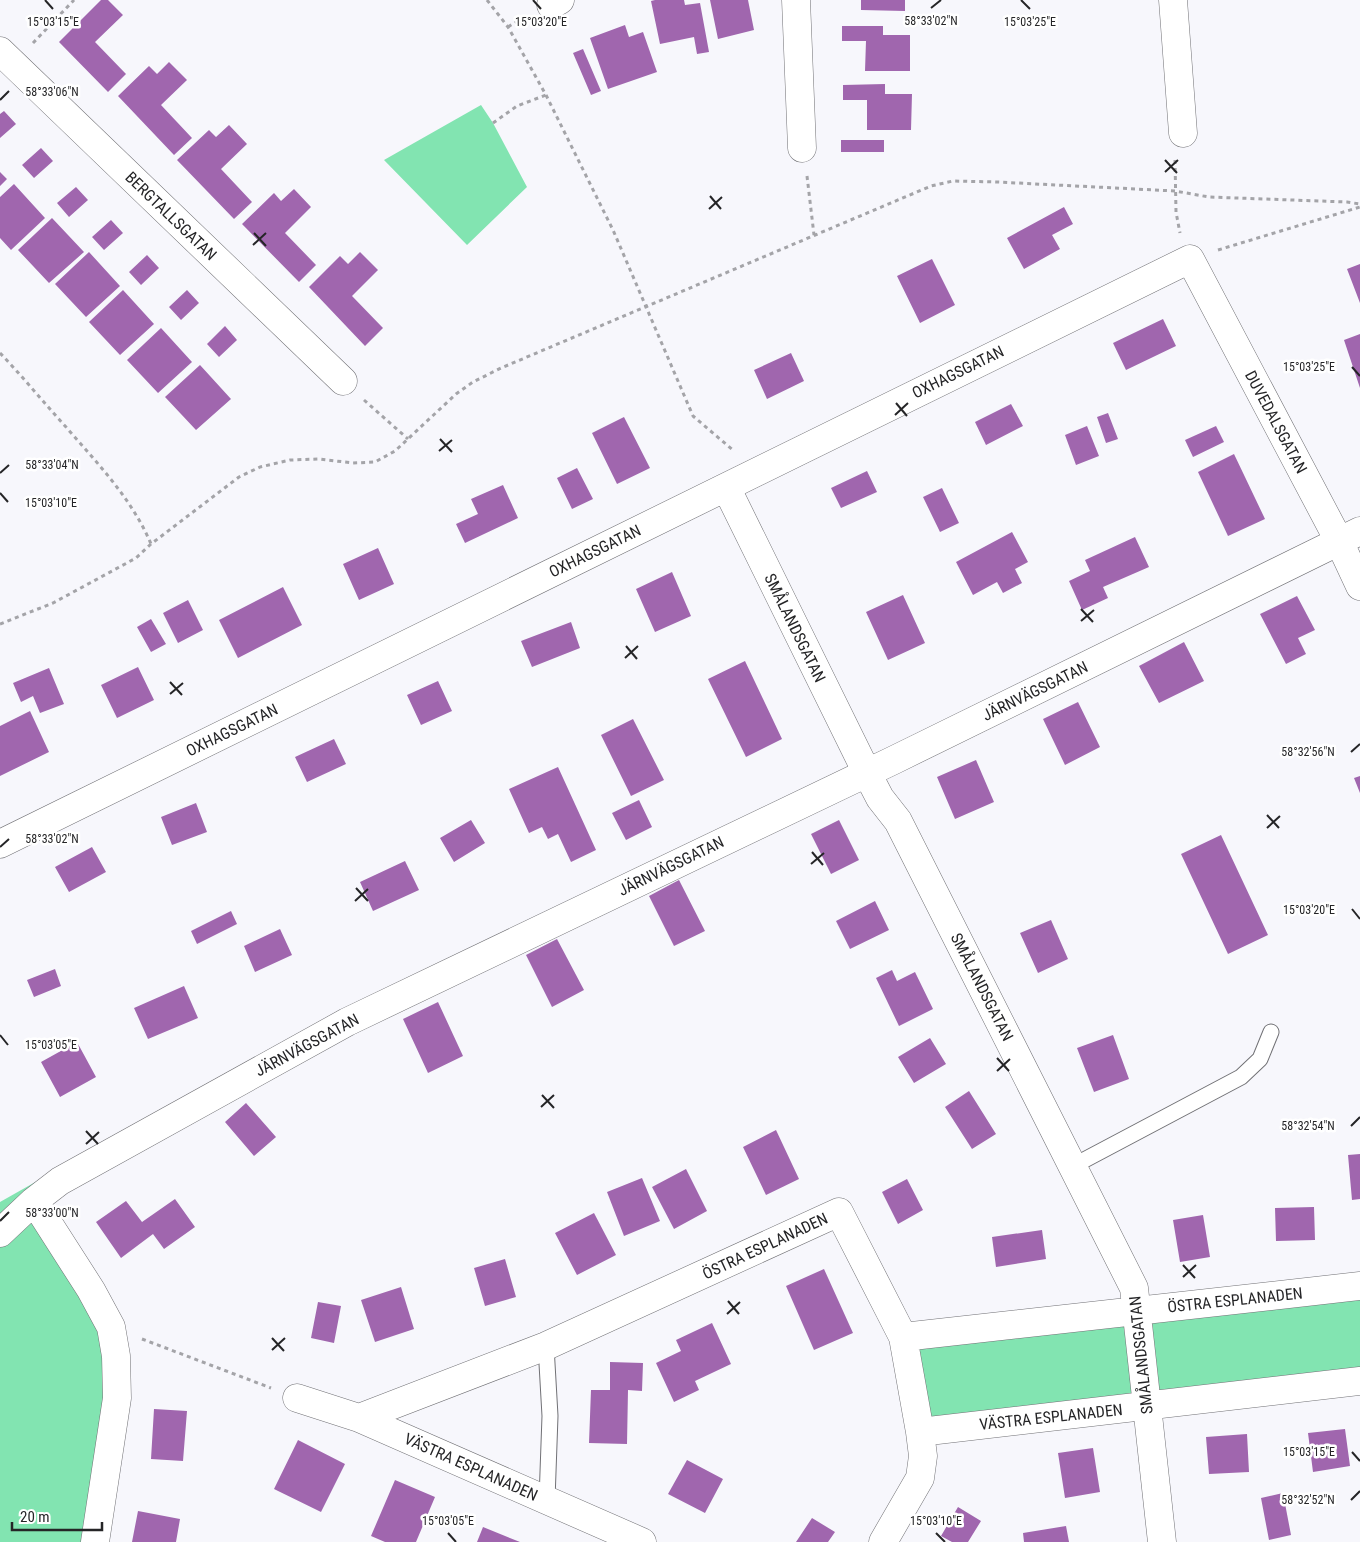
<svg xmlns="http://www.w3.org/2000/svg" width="1360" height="1542" font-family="'Roboto Condensed',sans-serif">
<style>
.green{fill:#82e4b1}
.building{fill:#a066ae}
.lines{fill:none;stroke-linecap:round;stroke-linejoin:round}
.service-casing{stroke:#717175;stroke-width:17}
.minor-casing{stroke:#717175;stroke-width:29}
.path{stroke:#a4a4a8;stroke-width:3;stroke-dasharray:4 4;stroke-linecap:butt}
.service{stroke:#fff;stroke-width:15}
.minor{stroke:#fff;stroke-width:28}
.ticks{fill:none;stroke:#252527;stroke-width:2}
.labels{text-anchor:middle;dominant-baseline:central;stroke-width:5;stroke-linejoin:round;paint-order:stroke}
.street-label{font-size:16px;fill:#252527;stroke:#fff}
.ticks-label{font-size:12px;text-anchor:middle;fill:#252527;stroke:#fff;stroke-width:5;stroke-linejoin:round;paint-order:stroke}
</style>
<rect width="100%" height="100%" fill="#f7f7fc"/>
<path class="green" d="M481,105L493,123L527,187L467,245L384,160Z
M46,1176L63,1251L106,1322L112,1417L84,1542H0V1202Z
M1360,1278V1374L917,1426L899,1335Z"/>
<path class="building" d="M101,0H108L123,15L95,42L126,74L108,92L59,42Z
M655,0H684L685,5L700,3L709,52L697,54L694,37L660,44L651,1Z
M710,0H748L754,30L718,39Z
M861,0H905V11L861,10Z
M625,25L629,37L643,32L657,72L608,89L590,38Z
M842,26H883V35H910V71H865L866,41H842Z
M583,49L601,91L591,95L573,53Z
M169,62L187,80L161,105L192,138L174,155L118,96L149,66L157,74Z
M885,84V94H912L911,130H867V100H843V85Z
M4,111L16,124L0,138V114Z
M229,125L247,144L221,169L252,202L234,219L177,160L209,130L216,137Z
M841,140H884V152H841Z
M41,148L53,161L34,178L22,165Z
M0,172L7,179L0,186Z
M14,184L45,218L11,250L0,238V197Z
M76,187L88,200L69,217L57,203Z
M294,189L311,207L285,233L316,265L299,282L242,224L274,193L281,201Z
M1064,207L1073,224L1052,235L1060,249L1024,269L1007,238Z
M52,218L84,252L49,283L18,250Z
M111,220L123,233L104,250L92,237Z
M89,252L120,286L86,317L55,284Z
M360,252L378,270L352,296L383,328L365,346L309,287L340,256L348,264Z
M147,255L159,268L141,285L129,272Z
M932,259L955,305L920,323L897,276Z
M1360,264V303L1347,269Z
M123,290L154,324L120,355L89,322Z
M187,290L199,303L181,320L169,307Z
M1163,319L1176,346L1126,370L1113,343Z
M225,326L237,340L219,357L207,344Z
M161,328L192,362L158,393L127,360Z
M1360,334V388L1344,340Z
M791,353L804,381L767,399L754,370Z
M200,365L231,399L196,430L165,397Z
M1011,404L1023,426L986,445L975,422Z
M1108,413L1118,439L1106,443L1097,417Z
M624,417L650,468L617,484L592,433Z
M1087,426L1099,456L1076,465L1065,435Z
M1216,426L1224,442L1193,457L1185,440Z
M1234,454L1265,519L1228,536L1198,472Z
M577,468L593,499L572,509L557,478Z
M867,471L877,492L841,508L831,488Z
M503,485L518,518L465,543L456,524L478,514L471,499Z
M942,488L959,523L940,532L923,497Z
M1012,532L1028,562L1015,569L1022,583L1003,593L997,582L973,595L956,562Z
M1135,537L1149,567L1103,587L1108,598L1082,610L1069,581L1090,571L1085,560Z
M378,548L394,584L359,600L343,564Z
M672,572L691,616L655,632L636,589Z
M283,587L302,625L238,658L219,620Z
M903,595L925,643L888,660L866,612Z
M1297,596L1315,630L1298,638L1306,654L1286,664L1260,614Z
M188,600L203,630L178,643L163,613Z
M151,619L166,644L151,652L137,627Z
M571,622L580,648L532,667L521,641Z
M1184,642L1204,681L1159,703L1139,666Z
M745,661L782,739L746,757L708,679Z
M138,667L154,700L117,718L101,685Z
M49,668L64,704L40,713L33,696L21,702L13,683Z
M438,681L452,711L421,725L407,695Z
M1078,702L1100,747L1065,765L1043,719Z
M30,711L49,752L0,776V726Z
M633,719L664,780L631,796L601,735Z
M334,739L346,764L307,782L295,757Z
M976,760L994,802L955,819L937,777Z
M558,767L596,850L571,862L558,834L548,839L542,827L529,833L509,789Z
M1360,776V793L1354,778Z
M639,800L652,827L626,840L612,813Z
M196,803L207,832L172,845L161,817Z
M471,820L485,843L454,862L440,838Z
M839,820L859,860L831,874L811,834Z
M1221,835L1268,935L1228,954L1181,854Z
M92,847L106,872L69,892L55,867Z
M405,861L419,890L373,911L360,882Z
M679,880L705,931L674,946L649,896Z
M875,901L889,930L850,949L836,921Z
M231,911L237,924L197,944L191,931Z
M1051,920L1068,959L1038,973L1020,933Z
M280,929L292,955L255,972L244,946Z
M557,939L584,990L552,1007L526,955Z
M55,969L61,986L34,997L27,980Z
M892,970L897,981L915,972L933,1009L899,1026L876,978Z
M184,986L198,1018L148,1039L134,1008Z
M438,1002L463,1056L428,1073L403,1019Z
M1113,1035L1129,1079L1094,1092L1077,1048Z
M930,1038L946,1064L914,1083L898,1057Z
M77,1042L96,1077L60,1097L41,1062Z
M969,1091L996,1134L972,1149L945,1107Z
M246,1103L276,1137L254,1156L225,1122Z
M776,1130L799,1179L766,1195L743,1147Z
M1360,1154V1199L1352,1200L1348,1155Z
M686,1169L707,1211L674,1229L652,1187Z
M642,1178L660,1221L624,1236L607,1192Z
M907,1179L923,1210L898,1224L882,1192Z
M175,1199L195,1227L164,1249L153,1234L121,1258L96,1222L126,1201L142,1222Z
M1314,1207L1315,1240L1276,1241L1275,1208Z
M594,1213L616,1255L577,1275L555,1233Z
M1203,1215L1210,1257L1180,1262L1173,1220Z
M1042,1230L1046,1259L996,1267L992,1237Z
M505,1259L516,1297L485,1306L474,1268Z
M824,1269L853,1333L814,1350L786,1286Z
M401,1287L414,1329L375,1342L361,1300Z
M318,1302L341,1306L334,1343L311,1338Z
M712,1323L731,1364L695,1381L699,1390L674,1402L656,1363L681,1351L676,1340Z
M610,1362L643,1363L642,1391L628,1390L627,1444L589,1443L591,1390H610Z
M154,1409L187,1411L183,1461L151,1459Z
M1345,1429L1350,1466L1313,1472L1308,1433Z
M1247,1434L1249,1472L1209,1474L1206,1437Z
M298,1440L345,1464L321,1512L274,1489Z
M1093,1448L1100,1492L1065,1498L1058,1453Z
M687,1460L723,1479L705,1513L668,1494Z
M395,1480L435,1497L416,1542H385L371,1536Z
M1283,1493L1291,1535L1269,1540L1261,1498Z
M958,1507L981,1521L968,1542H952L941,1536Z
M138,1511L180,1519L176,1542H132Z
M812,1518L835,1532L828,1542H796Z
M1066,1526L1069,1542H1024L1023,1533Z
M483,1527L520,1542H477Z"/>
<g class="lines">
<g class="service-casing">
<path id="service" d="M1073,1166L1241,1077L1260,1059L1271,1032
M546,1346L550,1416L547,1500"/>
</g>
<g class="minor-casing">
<path id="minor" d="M796,0L802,148
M1173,0L1183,133
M551,5L560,0
M0,51L343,381
M726,487L867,773L880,798L898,821L1134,1288L1162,1542
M0,844L1190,259L1339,541L1360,586
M34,1201L91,1290L111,1327L116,1356L117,1398L95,1542
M0,1233L34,1201L60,1181L347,1022L894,760L1360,531
M903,1337L1360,1286
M297,1398L359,1418L642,1542
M359,1418L546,1346L839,1212L903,1337L920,1432L923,1456L920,1478L883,1542
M920,1432L1360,1381"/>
</g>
<path class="path" d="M487,0L508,27L546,95L613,230L693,416L734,451
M508,27L525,16
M33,43L74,0
M493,123L517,106L546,95
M1175,160L1176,212L1180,233
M807,176L814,235
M1218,250L1360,207
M0,353C23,377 44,403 66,427C98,464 132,499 151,544
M364,400L408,439
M0,624L53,603L136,558L151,544L239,477L260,467L290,460L319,459L353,463L375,462L395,451L456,394L473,382L501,368L931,186L953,181L997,182L1175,191L1209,197L1347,202L1360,204
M142,1339L271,1388"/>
<use href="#service" class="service"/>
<use href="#minor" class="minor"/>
</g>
<path class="ticks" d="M45,0L53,9M533,0L541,9M1021,0L1030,9M931,8L941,0M0,100L9,91M1165,160L1177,173M1165,172L1178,160M710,196L721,209M709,209L722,197M254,233L266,246M253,245L266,233M1352,367L1360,376M896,403L907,416M895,415L908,403M440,439L452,452M439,451L452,440M0,473L9,465M0,493L8,502M1081,609L1093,622M1081,621L1094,610M626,646L637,659M625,658L638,646M170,682L182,695M170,694L183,683M1351,752L1360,744M1267,815L1279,828M1267,828L1280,816M0,847L9,839M812,852L823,865M811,864L824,853M356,888L368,901M355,901L368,889M1352,909L1360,919M0,1035L8,1045M997,1058L1009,1071M997,1071L1010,1059M542,1095L554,1108M541,1107L554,1095M1351,1126L1360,1117M86,1131L98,1144M86,1144L99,1132M0,1221L9,1212M1183,1265L1195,1278M1183,1277L1196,1265M728,1301L739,1314M727,1314L740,1302M272,1338L284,1351M272,1350L285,1338M1352,1452L1360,1461M1351,1500L1360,1491M448,1533L456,1542M936,1533L945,1542"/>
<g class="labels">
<g class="street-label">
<text transform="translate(171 216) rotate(44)">BERGTALLSGATAN</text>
<text transform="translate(958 372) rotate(-26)">OXHAGSGATAN</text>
<text transform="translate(1276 422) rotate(62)">DUVEDALSGATAN</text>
<text transform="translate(595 551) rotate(-26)">OXHAGSGATAN</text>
<text transform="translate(795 628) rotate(64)">SMÅLANDSGATAN</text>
<text transform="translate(1035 691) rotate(-26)">JÄRNVÄGSGATAN</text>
<text transform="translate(232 730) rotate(-26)">OXHAGSGATAN</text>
<text transform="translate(671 866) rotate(-26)">JÄRNVÄGSGATAN</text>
<text transform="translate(982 987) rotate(63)">SMÅLANDSGATAN</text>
<text transform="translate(307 1045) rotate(-28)">JÄRNVÄGSGATAN</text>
<text transform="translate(765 1246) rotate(-25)">ÖSTRA ESPLANADEN</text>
<text transform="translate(1235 1300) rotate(-6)">ÖSTRA ESPLANADEN</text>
<text transform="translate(1141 1355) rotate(-96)">SMÅLANDSGATAN</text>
<text transform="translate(1051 1417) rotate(-6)">VÄSTRA ESPLANADEN</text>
<text transform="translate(471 1467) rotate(24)">VÄSTRA ESPLANADEN</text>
</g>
</g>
<g class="ticks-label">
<text x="931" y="25">58°33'02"N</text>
<text x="53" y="26">15°03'15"E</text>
<text x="541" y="26">15°03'20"E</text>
<text x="1030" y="26">15°03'25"E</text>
<text x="52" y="96">58°33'06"N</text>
<text x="1309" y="371">15°03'25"E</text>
<text x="52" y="469">58°33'04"N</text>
<text x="51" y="507">15°03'10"E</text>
<text x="1308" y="756">58°32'56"N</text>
<text x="52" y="843">58°33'02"N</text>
<text x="1309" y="914">15°03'20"E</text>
<text x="51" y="1049">15°03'05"E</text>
<text x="1308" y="1130">58°32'54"N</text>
<text x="52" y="1217">58°33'00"N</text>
<text x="1309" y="1456">15°03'15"E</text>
<text x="1308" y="1504">58°32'52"N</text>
<text x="448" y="1525">15°03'05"E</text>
<text x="936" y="1525">15°03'10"E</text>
</g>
<path d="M12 1522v8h90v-8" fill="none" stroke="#252527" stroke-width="2.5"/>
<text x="20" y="1522" font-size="15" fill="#252527" stroke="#ffffff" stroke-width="4" paint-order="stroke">20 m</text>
</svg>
